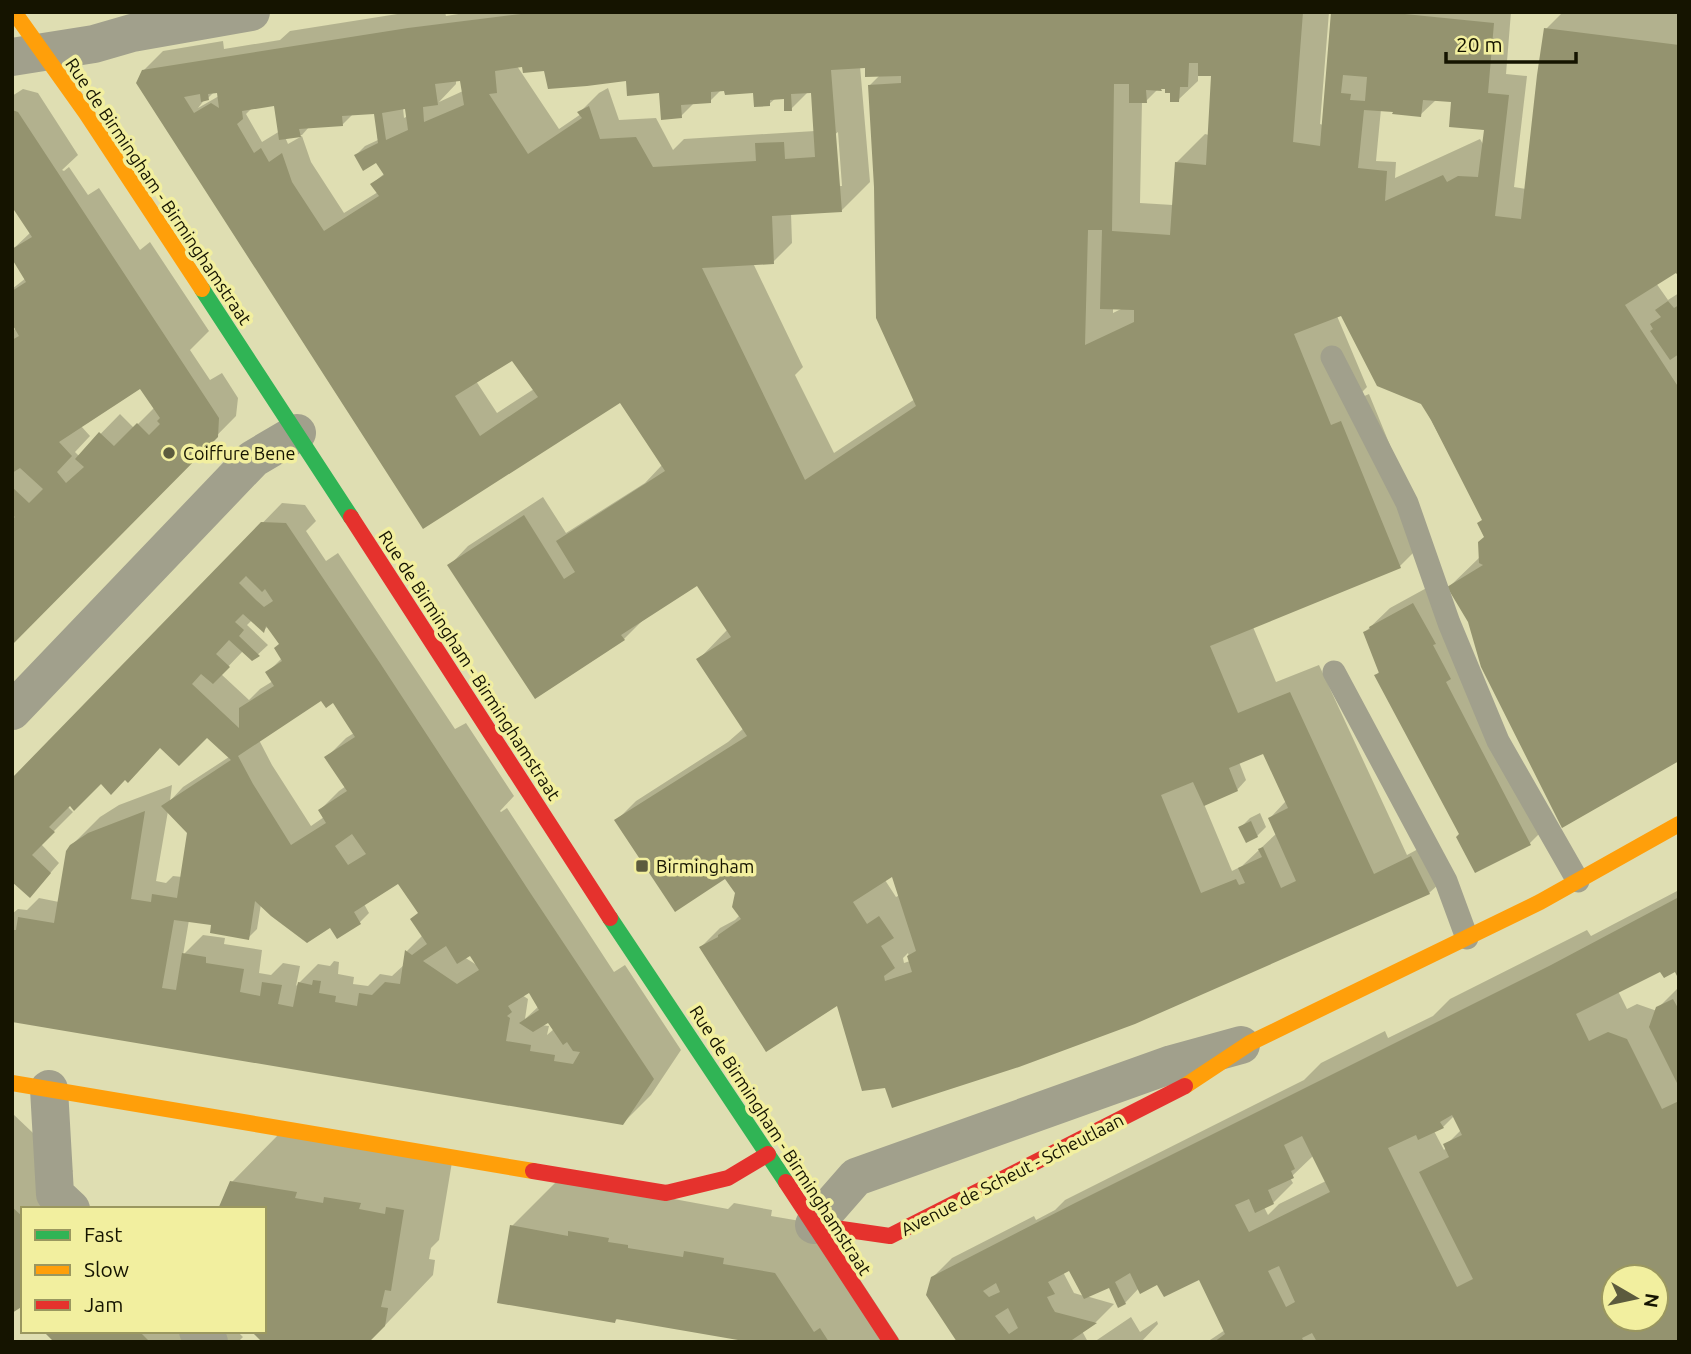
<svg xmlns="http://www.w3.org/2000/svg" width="1691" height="1354" font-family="Ubuntu,sans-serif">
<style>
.shadow{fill:#0003;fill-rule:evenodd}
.building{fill:#94936f;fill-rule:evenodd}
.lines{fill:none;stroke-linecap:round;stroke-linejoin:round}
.lane{stroke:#a1a08c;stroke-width:23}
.street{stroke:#a1a08c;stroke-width:38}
.fast{stroke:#30b455;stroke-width:16}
.slow{stroke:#ff9f0a;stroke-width:16}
.jam{stroke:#e5322d;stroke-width:16}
.poi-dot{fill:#5c5b3e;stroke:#f2ef9f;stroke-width:2.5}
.labels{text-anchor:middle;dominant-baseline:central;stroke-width:7;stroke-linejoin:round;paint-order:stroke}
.street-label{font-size:18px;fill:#151400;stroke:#f2ef9f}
.poi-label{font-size:18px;fill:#151400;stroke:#f2ef9f;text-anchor:start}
</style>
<rect width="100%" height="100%" fill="#dfdeb2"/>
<path class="shadow" d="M410,12H445L446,16L471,12H1329L1320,124L1323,125L1333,12H1511L1506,74L1527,76L1514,187L1526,189L1546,29L1563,12H1664L1679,14V274L1676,270L1656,283L1668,300L1679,293V759L1469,622L1449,587L1480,557L1486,537L1484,519L1422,403L1342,314L1337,316L1367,387L1353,401L1369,394L1428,538L1400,566L1253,627L1276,682L1319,665L1407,855L1420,848L1439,884L1429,893L886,1086L838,1003L701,947L720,928L735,920L740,915L736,893L727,879L617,820L636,801L728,742L744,728L699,659L728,629L697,583L643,620L624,639L449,566L468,546L543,497L566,533L645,483L662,465L620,401L424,527L143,71L163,51L223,41L224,49L280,40L290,31ZM524,63L628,79L661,92L681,116L695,102L710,101L722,89L755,92L769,104L776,98L785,97L791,109L809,91H812L815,131L684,139L673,150L656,118L619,120L608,88L599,93L580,112L581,114L559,129L517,66ZM860,66H867L881,74L870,85L876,187L915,399L834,453L795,375L803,367L753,263L773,262L792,243L791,213L842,210L870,182ZM1213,71L1209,135L1205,134L1176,163L1173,205L1140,203L1142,101H1146L1158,89L1167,87L1178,100L1198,81V74H1210ZM462,79L463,91L439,102L456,84V80ZM215,91H218L219,96L198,108L205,99L208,98ZM1437,99L1453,100L1486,129L1484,146L1480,139L1395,178L1396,162L1376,161L1381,109L1420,115ZM275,104L280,131L262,142L246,114L252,108ZM403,108H407L408,116L404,118ZM375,112L378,140L365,146L356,155L376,160L385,173L372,184L378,192L344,213L311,162L302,136L288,144L285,137L302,135L309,127L342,125L353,114ZM838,132L842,186H839L834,135ZM1113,308H1123L1113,313ZM513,359L534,389L497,413L476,381ZM1264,752L1286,801L1270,818L1277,833L1242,866L1232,871L1204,804L1237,790L1246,780L1239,762ZM900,872V895L896,897L885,880ZM908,953L910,961L904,963L903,958Z
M23,89L38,93L78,155L62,170L64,171L69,167L88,195L99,188L140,250L150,242L209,331L190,350L210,380L222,373L238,398L236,416L12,643V331L17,328L12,321V289L26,278L12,250L31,232L12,204V96ZM148,383L155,407L134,428L120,414L79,456L75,452L90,436L81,426Z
M282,503L305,505L316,521L306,531L326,561L338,553L455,729L466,723L514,796L500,811L501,812L507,808L614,972L625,965L681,1050L651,1095L623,1123L12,1020V914L18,909L27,910L39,898L59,902L71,846L100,817L119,805L172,785L170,801L183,787L229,757L207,736L161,746L126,778L101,782L67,806L73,812L41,844L59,863L39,886L12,879L195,592ZM252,620L263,631L268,626L281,643L282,658L268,672L273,681L260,689L249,700L221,674L243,651L253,659L268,645L247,625ZM321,698L333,701L354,733L346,738L327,757L346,786L339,791L320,810L324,817L311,826L272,765L259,740ZM168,811L188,832L182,877L173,876L166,883L156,881ZM399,881L419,912L423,935L407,951L405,964L392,976L380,974L368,986L353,984L354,977L338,974L339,962L334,961L330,966L318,964L296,986L300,966L283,963L271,975L259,973L262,950L224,944L225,938L203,935L183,955L189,920H214L248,938L257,929L261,904L331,926L360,922L369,913L364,904ZM471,953L480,967L464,957ZM529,990L539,1006L525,1019L528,999L522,995ZM555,1018L554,1029L547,1035L549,1026L541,1025Z
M1432,585L1549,824L1530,843L1475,870L1461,834L1376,675L1380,671L1365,632L1390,608Z
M1260,813L1266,827L1257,836L1240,828L1250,818Z
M1679,890V976L1676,970L1661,969L1618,991L1627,1009L1637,1004L1657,1011L1658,1008L1679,987V1342H1207L1225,1330L1199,1278L1158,1282L1139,1288L1125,1303L1110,1285L1086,1296L1114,1304L1096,1322L1082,1331L1088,1342H960L932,1278L952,1258L1034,1216L1036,1220L1055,1210L1065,1200L1304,1080L1321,1063L1385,1031L1388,1038L1433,1016L1450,999L1587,930L1591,936ZM1454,1116L1461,1130L1446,1145L1447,1147L1444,1150L1434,1131L1443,1127ZM1313,1156L1326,1181L1279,1204L1268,1215L1264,1207L1273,1203L1293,1183L1290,1178ZM1070,1268L1084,1296L1074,1293L1063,1272ZM1614,1277H1656V1319H1614Z
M12,1113L73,1171L44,1201L52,1209H23V1304L12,1311Z
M280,1133L452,1162L439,1240L431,1248L429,1259L435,1260L433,1275L369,1342L264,1331V1209L232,1182Z
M560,1178L728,1209L734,1203L772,1210L771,1216L824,1225L901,1342H741L739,1339L618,1318L615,1321L512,1226Z
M1131,1317L1140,1332L1157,1321L1158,1324L1141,1342H1094Z
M46,1331H237L243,1337L238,1342H56Z"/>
<path class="building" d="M546,12H1303L1293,142L1320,146L1331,12H1385L1494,23L1488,93L1509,95L1495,216L1521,219L1537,75L1544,28L1679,45V277L1676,273L1625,305L1679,388V761L1562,828L1481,667L1468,622L1447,587L1483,565L1479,563L1478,542L1484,537L1477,523L1482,520L1431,420L1421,404L1377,386L1341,316L1294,334L1331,425L1341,421L1401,568L1210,646L1238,713L1290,692L1374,874L1411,856L1430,894L1135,1024L1019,1067L892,1108L885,1088L862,1091L837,1006L766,1052L699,947L718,937V935L741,919L732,907L735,893L725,879L675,912L614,820L747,736L696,659L731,637L697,586L621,635L625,640L535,699L447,565L524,515L564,579L575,572L556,541L665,471L620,403L423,529L136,83L142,70L408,28L521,14ZM1189,63H1198V76H1211L1206,165L1175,162L1170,235L1112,231L1114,84H1129V103H1147L1146,90L1162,91L1161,89H1165V93H1170V102H1179L1180,87H1188ZM522,67L523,73L544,71L548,89L587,86L626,81L627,96L659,93L661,120L682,118L681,105L711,103V92L724,91L725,95L753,93L754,107L770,106V100L784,99V111H792L791,94L811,93L815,157L785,159L784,142L755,143L756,161L653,167L636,137L600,139L589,106L577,112L582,118L528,154L489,94L497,93L495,71ZM865,68V77L901,76V83L868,85L874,187L876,318L916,406L805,480L702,268L774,264L772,216L842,212L831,70ZM1343,75L1367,77L1365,101L1350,100L1351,94L1341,93ZM460,81L464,105L424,122L423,107L438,105L435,84ZM217,93L219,108L211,103L194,113L184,97L200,94L201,102L209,100L208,94ZM1423,100L1451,102L1449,127L1484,130L1478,177L1458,176L1447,182L1443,175L1385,201L1387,171L1358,168L1364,110L1393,112L1392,114L1421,117ZM274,106L279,140L301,137L299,129L343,126L342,116L374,114L378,143L354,155L363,171L376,163L384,175L370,184L379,196L324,231L292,182L282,153L269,162L261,148L254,153L237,124L243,119L242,111ZM405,109L408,130L386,140L382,113ZM1088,230H1102L1100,309L1134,310V322L1085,345ZM512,361L538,397L480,436L455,396ZM1263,754L1288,808L1268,818L1296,881L1281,888L1263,847L1258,849L1262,857L1238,868L1245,883L1239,885L1236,879L1201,893L1161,795L1193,782L1204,806L1238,791L1229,768ZM892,877L916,951L907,956L912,972L885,981L884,976L895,968L881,946L894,938L879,916L867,924L853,902Z
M12,110L18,112L219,418L218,437L12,645V519L15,517L12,515V487L29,503L43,489L20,468L12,473V340L19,336L12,324V291L26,282L12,259V249L32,237L12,207ZM140,389L160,418L157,421L160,424L149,435L137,423L114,446L99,432L75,459L84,467L66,483L57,472L72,456L59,442Z
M1668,301L1674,308L1679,305V354L1670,360L1650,331L1653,329L1650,324L1661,317L1655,310Z
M261,522L286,523L380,663L529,891L654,1079L623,1125L12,1022V930H16L18,917L54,923L66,851L70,845L88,833L145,811L131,899L151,902L152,894L177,898L187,833L161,806L231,760L207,738L179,766L160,748L128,783L125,780L111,795L101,784L74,811L70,806L49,827L55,832L32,855L51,873L30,898L12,882V778ZM246,576L262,592L265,589L273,601L264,607L256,600L239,583ZM243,614L264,633L266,626L279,644L274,648L282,661L265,672L274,686L239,708V728L192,684L201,674L213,684L230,667L216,654L229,640L252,661L260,656L239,636L244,630L235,622ZM321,701L326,708L333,703L355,737L324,757L347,791L318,810L326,823L291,845L253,784L238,756ZM352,834L366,854L348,865L335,846ZM398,884L418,913L410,919L427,944L412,955L405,950L400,984L385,982L372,995L359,993L357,1006L335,1002L336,996L319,993L321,981L313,980L312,985L298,982L293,1007L278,1004L282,985L262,982L260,996L240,992L244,969L206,963V957L182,953L176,990L162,988L174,920L211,925L210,933L249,940L255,901L271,916L307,943L330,928L337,939L361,924L354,912ZM446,946L457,964L470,956L479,970L457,984L423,961ZM529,993L539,1010L519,1023L533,1032L548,1023L563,1045L567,1042L573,1051L580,1052L573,1064L554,1061L555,1055L530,1051L531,1045L506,1041L510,1018L507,1016L512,1012L508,1006Z
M1413,603L1436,644L1433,645L1451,679L1446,682L1531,845L1475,873L1456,837L1459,834L1374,675L1379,673L1363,632L1370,629L1369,627Z
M1251,821L1258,837L1246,843L1238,827Z
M1679,897V980L1675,972L1664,978L1660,972L1576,1014L1589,1041L1608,1032L1627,1039L1662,1109L1679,1101V1342H1317L1312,1333L1302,1338L1304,1342H1214L1225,1334L1199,1280L1164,1297L1157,1285L1140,1294L1130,1273L1115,1282L1126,1304L1118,1308L1109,1288L1084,1299L1069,1271L1048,1282L1055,1294L1047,1297L1052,1307L1055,1312L1097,1323L1069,1342H957L926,1295L931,1277L1075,1203L1551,965ZM1452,1115L1462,1135L1443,1144L1449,1157L1419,1172L1473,1279L1457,1287L1388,1148L1416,1135L1418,1140L1444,1128L1440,1122ZM1302,1136L1330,1192L1249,1232L1235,1205L1249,1199L1255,1213L1274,1204L1268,1190L1294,1178L1291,1171L1295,1169L1284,1145ZM1279,1266L1295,1302L1286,1307L1268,1271ZM1614,1277H1656V1319H1614ZM996,1283L1000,1292L989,1297L983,1291ZM1008,1308L1018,1328L1009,1334L995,1316Z
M1673,999L1679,1010V1087L1649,1027L1656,1007Z
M230,1181L297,1192L295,1198L323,1203L324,1197L361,1203L359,1209L385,1214L386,1207L404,1210L391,1291L385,1290L381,1307L388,1308L385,1326L369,1342H262L251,1331H264V1209H218Z
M12,1207L23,1217V1306L12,1313Z
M510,1225L568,1236V1231L609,1238L608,1242L628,1245V1248L683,1257L684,1251L724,1258L723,1264L775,1273L814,1332L820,1328L829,1342H739L738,1340L616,1319L615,1323L497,1303Z
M43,1331H139L150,1342H54Z"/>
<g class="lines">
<path class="lane" d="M1332,357L1407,503L1449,623L1498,741L1578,881
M1334,672L1446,881L1467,938"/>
<path class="street" d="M12,57L94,44L132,33L251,12
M12,711L253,459L297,433
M49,1089L55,1194L71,1209
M814,1225L856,1177L1172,1064L1241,1045
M198,1331L209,1342"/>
<path class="fast" d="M202,289L351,517
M610,918L786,1182"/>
<path class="slow" d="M14,12L86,113L202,289
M12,1083L533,1171
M1185,1086L1250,1043L1540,902L1679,824"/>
<path class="jam" d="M351,517L610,918
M533,1171L666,1193L728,1178L768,1154
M786,1182L891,1342
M814,1225L890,1236L1185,1086"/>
</g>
<g class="poi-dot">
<circle cx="169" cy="453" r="7"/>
<rect x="635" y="859" width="14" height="14" rx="3.5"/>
</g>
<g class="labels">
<g class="street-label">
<text transform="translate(159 191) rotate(56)">Rue de Birmingham - Birminghamstraat</text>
<text transform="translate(470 665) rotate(57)">Rue de Birmingham - Birminghamstraat</text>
<text transform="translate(781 1140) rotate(57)">Rue de Birmingham - Birminghamstraat</text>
<text transform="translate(1012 1174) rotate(-27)">Avenue de Scheut - Scheutlaan</text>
</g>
<g class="poi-label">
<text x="183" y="453">Coiffure Bene</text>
<text x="656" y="866">Birmingham</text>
</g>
</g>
<rect width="1691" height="1354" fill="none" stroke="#151400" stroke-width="28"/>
<rect x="21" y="1207" width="245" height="126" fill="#f2ef9f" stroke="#9a975f" stroke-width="2"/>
<rect x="35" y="1230" width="35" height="10" fill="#30b455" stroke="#9a975f" stroke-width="2"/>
<text x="84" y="1242" font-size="21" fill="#151400">Fast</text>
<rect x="35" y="1265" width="35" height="10" fill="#ff9f0a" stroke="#9a975f" stroke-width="2"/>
<text x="84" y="1277" font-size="21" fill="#151400">Slow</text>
<rect x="35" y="1300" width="35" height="10" fill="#e5322d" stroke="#9a975f" stroke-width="2"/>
<text x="84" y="1312" font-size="21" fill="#151400">Jam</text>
<g transform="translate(1635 1298) rotate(99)"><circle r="33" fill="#f2ef9f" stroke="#9a975f" stroke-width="2"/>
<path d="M0-5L12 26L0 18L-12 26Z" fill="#5c5b3e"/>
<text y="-10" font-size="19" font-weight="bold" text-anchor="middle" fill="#151400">N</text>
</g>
<path d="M1446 52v10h130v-10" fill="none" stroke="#151400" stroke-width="3.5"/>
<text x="1456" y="52" font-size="21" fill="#151400" stroke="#f2ef9f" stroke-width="5" paint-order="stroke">20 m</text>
</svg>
